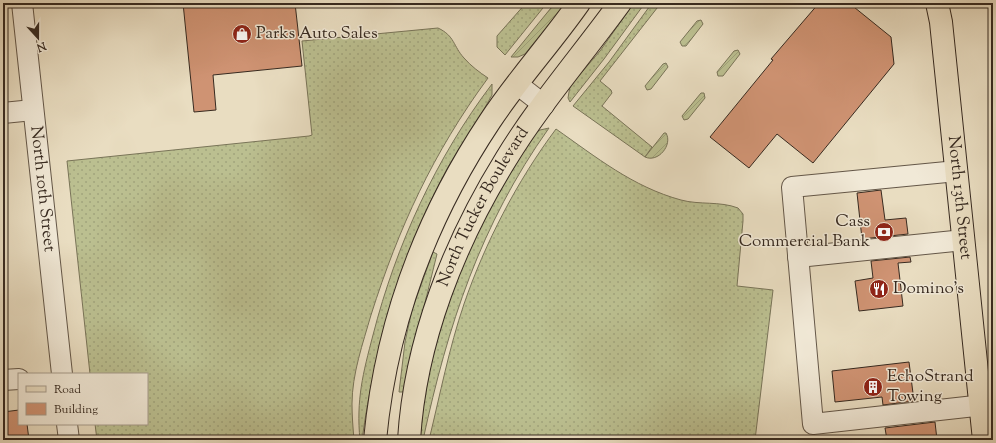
<svg xmlns="http://www.w3.org/2000/svg" width="996" height="443" font-family="'Sorts Mill Goudy',serif">
<style>
.grass{fill:url(#grass-dots);stroke:#797458}
.garden{fill:url(#garden-furrows);stroke:#797458}
.building{fill:#cf9373;stroke:#372a20}
.lines{fill:none;stroke-linecap:round;stroke-linejoin:round}
.minor-casing{stroke:#645748;stroke-width:22}
.major-casing{stroke:#372a20;stroke-width:24}
.minor{stroke:#f1e9d7;stroke-width:20}
.major{stroke:#e9ddc1;stroke-width:22}
.labels{text-anchor:middle;dominant-baseline:central;stroke-width:3;stroke-linejoin:round;paint-order:stroke}
.poi-label{font-size:17px;fill:#372a20;stroke:#f1e9d7;text-anchor:start}
.street-label{font-size:17px;fill:#372a20;stroke:#f1e9d7}
</style>
<defs>
<pattern id="grass-dots" width="8" height="8" patternUnits="userSpaceOnUse"><rect width="8" height="8" fill="#bbbf90"/><path d="M2 2h.1M6 6h.1" fill="none" stroke="#a1a47c" stroke-width="1.8" stroke-linecap="round"/></pattern>
<pattern id="garden-furrows" width="10" height="10" patternUnits="userSpaceOnUse"><rect width="10" height="10" fill="#bbbf90"/><path d="M-1 1l2-2M0 10L10 0M9 11l2-2" fill="none" stroke="#a1a47c"/></pattern>
</defs>
<rect width="100%" height="100%" fill="#e9ddc1"/>
<filter id="stains"><feTurbulence type="fractalNoise" baseFrequency=".005" numOctaves="4"/><feColorMatrix values="0 0 0 0 .2 0 0 0 0 .09 0 0 0 0 .02 0 0 0 .5 -.17"/></filter>
<radialGradient id="worn" r=".72"><stop offset=".6" stop-color="#630" stop-opacity="0"/><stop offset="1" stop-color="#630" stop-opacity=".3"/></radialGradient>
<path class="grass" d="M526,3H547L505,55L497,47V36Z
M634,3H645L604,59L570,102L568,98L570,86L600,51Z
M652,3H661L600,81L611,90L612,93L602,106L652,147L645,157L573,106L609,62Z
M438,28C455,36 453,46 464,58C471,66 479,72 488,78C433,153 399,227 371,315C363,343 352,374 352,404C352,416 353,428 354,440H97L95,424H147V374H90L67,161L309,136L312,135L302,41Z
M492,84V95C479,120 462,143 448,167C402,252 375,345 362,440H360C356,400 363,373 373,335C396,245 436,158 492,84Z
M549,128C480,225 448,325 423,440H420C425,366 448,292 481,225C496,193 516,164 534,134L540,130Z
M556,129C596,157 633,187 681,200C699,205 720,201 738,208L743,214V221L737,286L773,290L755,440H429C440,395 449,348 464,304C485,243 517,181 556,129Z
M433,252L437,254L403,392H399L405,342L412,310Z"/>
<path class="garden" d="M555,3H566L525,54L518,57H511Z
M701,20L703,24L686,46H682L680,42L697,21Z
M738,50L740,54L723,76H718L717,72L734,51Z
M666,63L668,67L651,89L647,90L645,86L663,64Z
M701,93H704L705,98L688,119L684,120L682,116Z
M664,133H666C673,145 658,163 645,157Z"/>
<path class="building" d="M183,3H295L302,66L213,75L216,110L194,112Z
M819,3H849L891,37L894,64L813,163L777,134L749,168L710,137L773,60L771,59Z
M881,190L885,220L906,218L908,234L862,239L857,193Z
M910,257L911,262L898,263L903,306L859,311L855,281L873,278L871,261Z
M909,362L914,401L883,405L882,397L835,402L832,371Z
M19,410V424H27L29,440H3V412Z
M935,422L937,440H887L885,428Z"/>
<g class="lines">
<g class="minor-casing">
<g id="minor">
<path id="s1" d="M22,3L62,374"/>
<path d="M517,84L544,105"/>
<path d="M3,113L33,110"/>
<path d="M957,171L792,187L813,424L993,404"/>
<path d="M798,257L964,240"/>
<path d="M3,380L19,379"/>
<path d="M67,424L69,440"/>
</g>
</g>
<g class="major-casing">
<g id="major">
<path id="s2" d="M937,3L941,22L984,440"/>
<path d="M375,440C386,325 426,217 490,121C517,80 551,43 579,3"/>
<path id="s3" d="M409,440C415,341 454,243 506,159C538,106 583,54 620,3"/>
</g>
</g>
<use href="#minor" class="minor"/>
<use href="#major" class="major"/>
</g>
<defs>
<g id="shop-disc" transform="scale(1)"><circle r="9.5" fill="#8f2418" stroke="#f1e9d7"/><path d="M-5-2.5h2.3a2.7 3.5 0 0 1 5.4 0H5L5.5 6h-11ZM-1.5-2.5h3a1.5 2.3 0 0 0-3 0Z" fill="#fff"/></g>
<g id="bank-disc" transform="scale(1)"><circle r="9.5" fill="#8f2418" stroke="#f1e9d7"/><path d="M-6-4H6V4H-6ZM0-2.3a2.3 2.3 0 1 0 0 4.6a2.3 2.3 0 1 0 0-4.6Z" fill="#fff"/></g>
<g id="restaurant-disc" transform="scale(1)"><circle r="9.5" fill="#8f2418" stroke="#f1e9d7"/><path d="M-5-6h1v4h1v-4h1v4h1v-4h1v5L-1.5 .5V6h-2V.5L-5-1ZM5-6V6H3V1.5H1.5Q1.5-4 5-6Z" fill="#fff"/></g>
<g id="building-disc" transform="scale(1)"><circle r="9.5" fill="#8f2418" stroke="#f1e9d7"/><path d="M-4-6H4V6H1V3H-1V6H-4ZM-2.5-4.3h1.7v1.8h-1.7ZM.8-4.3h1.7v1.8H.8ZM-2.5-1h1.7V.8h-1.7ZM.8-1h1.7V.8H.8Z" fill="#fff"/></g>
</defs>
<g fill-rule="evenodd">
<use href="#shop-disc" x="242" y="34"/>
<use href="#bank-disc" x="884" y="232"/>
<use href="#restaurant-disc" x="879" y="289"/>
<use href="#building-disc" x="873" y="387"/>
</g>
<g class="labels">
<g class="poi-label">
<text x="256" y="34">Parks Auto Sales</text>
<text x="870" y="222" text-anchor="end">Cass<tspan x="870" dy="20">Commercial Bank</tspan></text>
<text x="893" y="289">Domino's</text>
<text x="887" y="377">EchoStrand<tspan x="887" dy="20">Towing</tspan></text>
</g>
<g class="street-label">
<text stroke="none"><textPath href="#s1" startOffset="187">North 10th Street</textPath></text>
<text stroke="none"><textPath href="#s2" startOffset="196">North 13th Street</textPath></text>
<text stroke="none"><textPath href="#s3" startOffset="247">North Tucker Boulevard</textPath></text>
</g>
</g>
<rect width="996" height="443" fill="none" stroke="#e9ddc1" stroke-width="16"/>
<rect x="4" y="4" width="988" height="435" fill="none" stroke="#372a20" stroke-width="2"/>
<rect x="8" y="8" width="980" height="427" fill="none" stroke="#372a20"/>
<rect x="18" y="373" width="130" height="52" fill="#f1e9d7" stroke="#a79d8e"/>
<rect x="26" y="386" width="20" height="6" fill="#e9ddc1" stroke="#a79d8e"/>
<text x="54" y="393" font-size="12" fill="#372a20">Road</text>
<rect x="26" y="403" width="20" height="12" fill="#cf9373" stroke="#a79d8e"/>
<text x="54" y="413" font-size="12" fill="#372a20">Building</text>
<g transform="translate(38 38) rotate(159)" stroke="#f1e9d7" stroke-width="3" paint-order="stroke">
<path d="M0-3L7 15L0 10L-7 15Z" fill="#372a20"/>
<text y="-6" font-size="11" font-weight="bold" text-anchor="middle" fill="#372a20">N</text>
</g>
<rect width="100%" height="100%" filter="url(#stains)"/>
<rect width="100%" height="100%" fill="url(#worn)"/>
</svg>
